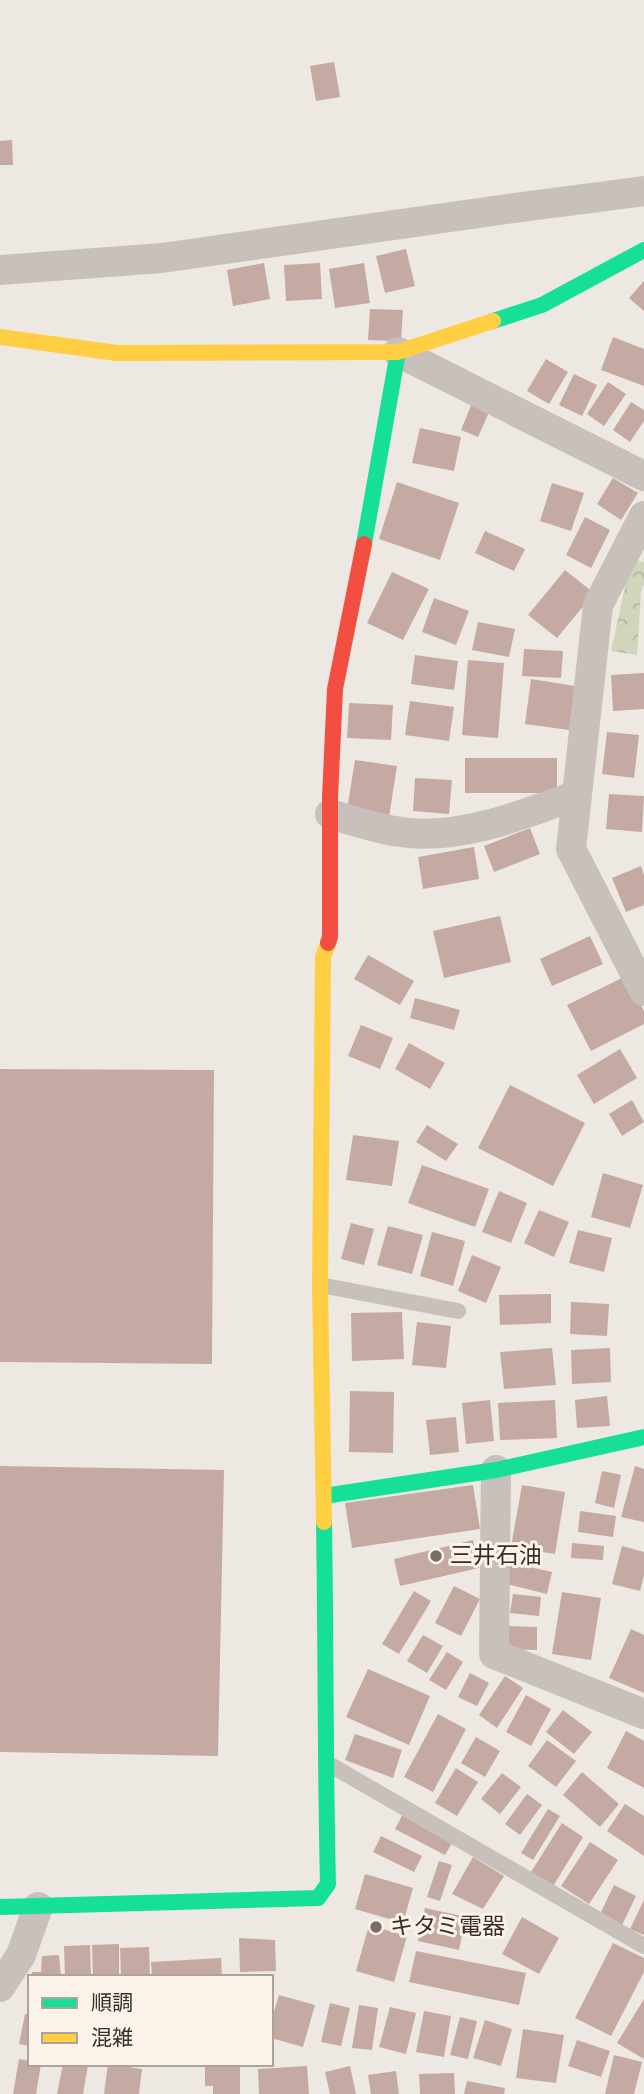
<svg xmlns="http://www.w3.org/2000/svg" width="644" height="2094" font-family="'Varela Round','Noto Sans JP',sans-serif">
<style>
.park{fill:url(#park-crowns)}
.building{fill:#c4aaa2}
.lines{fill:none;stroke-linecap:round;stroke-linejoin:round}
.lane{stroke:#c8c0bb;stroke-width:16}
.street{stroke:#c8c0bb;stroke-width:30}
.fast{stroke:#16e098;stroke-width:16}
.slow{stroke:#ffcf43;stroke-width:16}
.jam{stroke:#f24e42;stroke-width:16}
.poi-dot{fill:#796e69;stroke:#fbf2e9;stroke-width:2.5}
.labels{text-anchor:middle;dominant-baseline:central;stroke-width:6;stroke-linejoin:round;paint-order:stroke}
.poi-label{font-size:23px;fill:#3a2d28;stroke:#fbf2e9;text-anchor:start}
</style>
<defs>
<pattern id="park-crowns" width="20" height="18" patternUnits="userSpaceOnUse" patternTransform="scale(1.75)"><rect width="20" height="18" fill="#d1d5bb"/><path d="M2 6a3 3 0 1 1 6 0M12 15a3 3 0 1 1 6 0" fill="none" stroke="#b4b7a1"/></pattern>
</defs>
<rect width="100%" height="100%" fill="#eee8e2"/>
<path class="park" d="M631,559L644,562V584L641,592L637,655L611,651Z"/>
<path class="building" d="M334,62L340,97L316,101L310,66Z
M12,140L13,165H0V141Z
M406,249L415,286L385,293L376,256Z
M264,263L270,299L233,306L227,270Z
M320,263L322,299L286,301L284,265Z
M364,263L370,303L335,308L329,269Z
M644,281V311L629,298Z
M370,309L403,310L401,341L368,340Z
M613,337L644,349V386L601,370Z
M546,359L568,372L549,404L527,391Z
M574,374L597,385L582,416L559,405Z
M608,382L626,394L604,426L587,414Z
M631,402L644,410V421L630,442L613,430Z
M472,403L490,410L478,437L461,430Z
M420,428L461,437L454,471L412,463Z
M613,478L638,493L621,520L597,504Z
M397,482L459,503L440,560L379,539Z
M552,483L584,493L571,531L540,521Z
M585,517L610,530L591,568L566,555Z
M485,531L525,549L514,571L475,553Z
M565,570L594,593L557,638L528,615Z
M392,572L429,589L403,640L367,623Z
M434,598L469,611L456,645L422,632Z
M478,622L515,629L509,657L472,650Z
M524,649L563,651L561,678L522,676Z
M415,655L458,661L454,690L411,684Z
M468,660L504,663L498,738L462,735Z
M644,673V709L613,711L611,675Z
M531,679L575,686L569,730L525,724Z
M410,701L454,707L449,741L405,735Z
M349,703L393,705L391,740L347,738Z
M607,732L639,735L634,778L602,774Z
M465,758H557V793H465Z
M355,760L397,766L389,817L347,810Z
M415,778L452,780L449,814L413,811Z
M609,794L644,796L642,832L606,829Z
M530,828L540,854L494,872L484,846Z
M474,847L479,879L423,889L418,857Z
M641,866L644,875V905L626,912L612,878Z
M500,916L511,962L444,978L433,931Z
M590,936L603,964L552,986L540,959Z
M368,955L414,981L400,1005L354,979Z
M626,976L644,1011V1024L591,1051L567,1005Z
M415,998L460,1010L454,1030L410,1018Z
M361,1025L393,1038L380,1069L348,1056Z
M409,1043L445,1063L430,1089L395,1069Z
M620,1049L637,1078L594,1104L577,1075Z
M0,1069L214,1070L212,1364L0,1362Z
M510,1085L585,1123L553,1186L478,1148Z
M632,1100L644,1122L622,1136L609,1114Z
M427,1125L458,1144L446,1161L416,1142Z
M353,1135L399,1141L392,1186L346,1180Z
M422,1165L489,1189L475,1227L408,1203Z
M603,1173L643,1185L630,1228L591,1217Z
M499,1191L527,1203L511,1243L482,1232Z
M539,1210L569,1222L554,1257L524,1243Z
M351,1223L374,1229L364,1265L341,1259Z
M388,1226L423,1235L412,1274L377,1265Z
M578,1230L612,1238L604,1272L569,1263Z
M432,1232L465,1241L453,1286L420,1276Z
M472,1255L501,1267L486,1303L458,1291Z
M551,1294V1323L500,1325L499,1295Z
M571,1302L609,1304L607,1336L570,1334Z
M402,1312L404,1359L352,1361L351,1313Z
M417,1322L451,1326L446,1368L412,1365Z
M552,1348L556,1385L504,1389L500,1352Z
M610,1348L611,1382L572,1384L571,1350Z
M350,1391L394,1392L393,1453L349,1452Z
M607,1396L610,1426L577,1428L575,1400Z
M490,1400L494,1441L466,1444L462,1403Z
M555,1400L557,1438L500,1440L498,1403Z
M456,1417L459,1452L430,1455L426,1420Z
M0,1466L224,1470L218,1756L0,1752Z
M635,1466L644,1469V1522L621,1517Z
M602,1471L621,1475L614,1508L595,1503Z
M473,1485L480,1529L352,1548L345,1503Z
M522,1485L565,1492L555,1554L511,1547Z
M580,1511L616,1516L613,1537L578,1532Z
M473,1540L479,1568L400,1586L394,1559Z
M572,1543L604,1546L603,1560L571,1558Z
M622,1546L644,1552V1575L640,1591L612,1584Z
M508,1562L552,1572L547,1594L503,1583Z
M454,1586L480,1599L461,1636L435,1623Z
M414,1591L431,1601L399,1654L382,1644Z
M562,1592L601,1598L591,1660L552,1654Z
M513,1594L541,1597L539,1616L510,1613Z
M509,1626L537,1627V1650L508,1649Z
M631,1629L644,1635V1693L609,1678Z
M423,1635L443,1646L427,1673L407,1661Z
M447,1652L463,1662L446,1690L429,1680Z
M368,1669L430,1696L409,1745L346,1717Z
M470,1673L489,1683L477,1706L458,1697Z
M505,1676L523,1688L497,1728L479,1715Z
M526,1695L551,1709L531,1746L506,1732Z
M563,1710L592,1732L574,1754L546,1732Z
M438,1714L466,1729L433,1792L404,1777Z
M626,1731L644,1741V1788L607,1768Z
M355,1734L402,1750L393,1778L345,1760Z
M476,1737L500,1751L485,1777L461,1763Z
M547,1740L576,1761L556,1787L528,1766Z
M456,1768L478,1782L457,1816L435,1803Z
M582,1772L619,1804L600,1827L563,1795Z
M502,1773L521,1787L500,1814L481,1799Z
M527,1794L542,1805L520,1835L505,1824Z
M625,1804L644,1816V1856L607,1831Z
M548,1809L560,1816L533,1860L521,1853Z
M404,1812L455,1838L445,1855L395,1829Z
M562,1823L583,1837L552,1888L529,1875Z
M381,1836L422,1856L414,1872L373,1852Z
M590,1842L618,1860L589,1904L561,1886Z
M473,1857L504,1876L483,1909L452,1894Z
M439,1861L452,1865L440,1901L427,1897Z
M365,1874L413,1888L403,1923L355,1909Z
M614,1885L636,1896L622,1925L600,1914Z
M644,1900V1935L630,1929Z
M425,1908L466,1917L459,1950L418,1941Z
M522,1917L559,1938L539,1974L502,1954Z
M369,1925L407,1936L394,1982L356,1971Z
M239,1938L275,1940L276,1971L240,1972Z
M613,1943L644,1958V1972L611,2036L575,2018Z
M119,1944V1977H93L92,1945Z
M90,1945L91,1977H65L64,1946Z
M149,1947L150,1977H121L120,1948Z
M416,1951L526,1973L519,2005L409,1982Z
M59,1955L61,1977H32V1972H41L42,1956Z
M221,1958L222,1977H152L151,1962Z
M279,1995L315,2005L303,2047L271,2038V2022Z
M644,1999V2059L617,2043Z
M330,2003L350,2008L341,2046L321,2042Z
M359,2005L378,2008L372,2050L352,2048Z
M390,2007L416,2013L406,2054L379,2047Z
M424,2011L451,2016L444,2057L416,2052Z
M25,2014L30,2015V2046L19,2044Z
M460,2017L477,2021L468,2059L450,2055Z
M485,2020L512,2029L501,2066L473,2058Z
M523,2029L564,2035L556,2083L516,2078Z
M577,2040L610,2051L601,2077L568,2066Z
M614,2055L642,2062L634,2094H605Z
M19,2059L30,2061V2064H41L36,2094H13Z
M63,2064L88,2065L83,2094H57Z
M108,2064L142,2069L139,2094H104Z
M205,2064H240V2094H213V2086H205Z
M307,2066L309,2094H259L258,2069Z
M350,2066L356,2094H330L325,2072Z
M396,2071L399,2094H371L368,2075Z
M454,2073L455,2094H420L419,2074Z
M467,2081L505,2088L504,2094H464Z"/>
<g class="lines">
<path class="lane" d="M320,1285L458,1311
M327,1763L644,1946"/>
<path class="street" d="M0,270L162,258L507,209L644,191
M398,352L644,476
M644,516L598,605L571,849L644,991
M330,814C355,821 382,831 409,833C467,838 524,814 577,795
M496,1470L494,1654L644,1714
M0,1987L21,1955L38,1907"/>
<path class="fast" d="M493,321L542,305L644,250
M364,544L398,352
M324,1496L496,1470L644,1437
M0,1907L318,1898L328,1884C325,1763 326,1643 324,1522"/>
<path class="slow" d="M0,337L117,353L398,352L493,321
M324,1522L320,1285L323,957L328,943"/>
<path class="jam" d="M328,943L330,937V797L335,689L364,544"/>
</g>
<g class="poi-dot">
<circle cx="436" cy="1556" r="7"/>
<circle cx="376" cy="1927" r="7"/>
</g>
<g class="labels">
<g class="poi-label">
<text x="450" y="1556">三井石油</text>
<text x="390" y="1927">キタミ電器</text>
</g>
</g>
<rect x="28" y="1975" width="245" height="91" fill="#fbf2e9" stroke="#aea39c" stroke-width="2"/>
<rect x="42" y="1998" width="35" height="10" fill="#16e098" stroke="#aea39c" stroke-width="2"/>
<text x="91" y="2010" font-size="21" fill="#3a2d28">順調</text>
<rect x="42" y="2033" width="35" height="10" fill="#ffcf43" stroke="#aea39c" stroke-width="2"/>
<text x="91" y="2045" font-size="21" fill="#3a2d28">混雑</text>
</svg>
